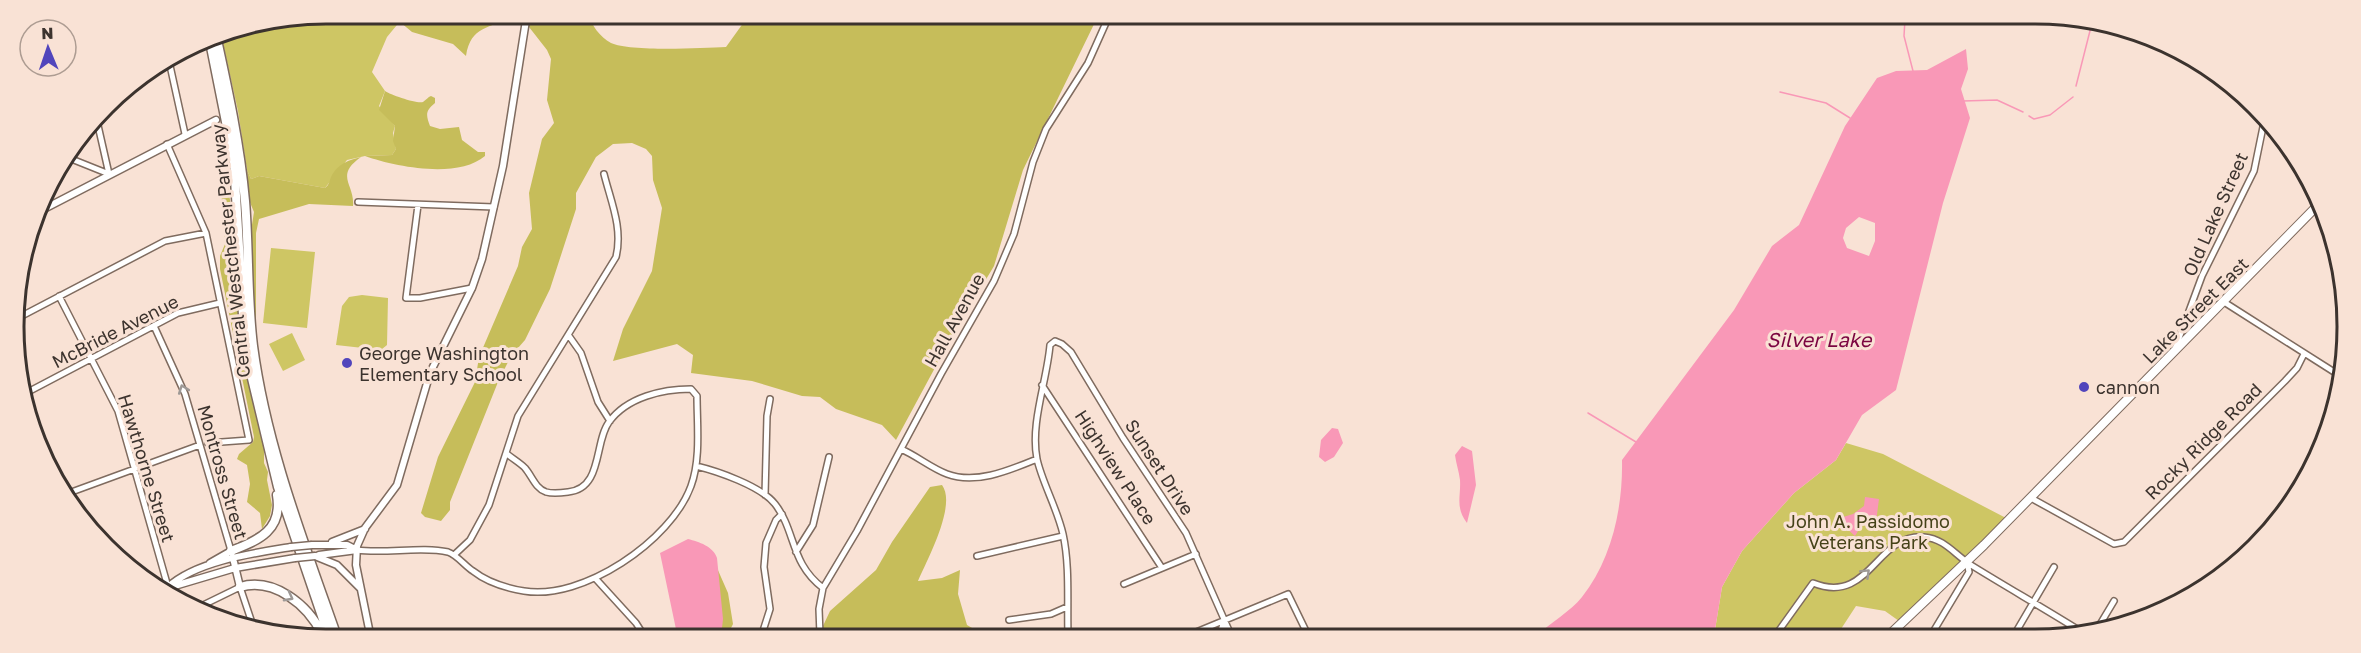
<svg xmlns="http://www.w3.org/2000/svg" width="2361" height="653" font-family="'Golos Text',sans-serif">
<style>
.green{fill:#cec664}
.forest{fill:#c6bd5a}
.water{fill:#f998b7;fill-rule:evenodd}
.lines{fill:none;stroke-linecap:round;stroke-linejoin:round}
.stream{stroke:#f998b7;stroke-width:1.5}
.minor-casing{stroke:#7f6b5f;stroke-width:8}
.tertiary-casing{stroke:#7f6b5f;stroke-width:9}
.secondary-casing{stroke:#7f6b5f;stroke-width:10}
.primary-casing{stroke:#7f6b5f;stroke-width:11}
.minor{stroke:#fff;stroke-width:5}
.tertiary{stroke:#fff;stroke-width:6}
.secondary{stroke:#fff;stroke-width:8}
.primary{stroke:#fff;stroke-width:8}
.tertiary-bridge-casing{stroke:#7f6b5f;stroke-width:9;stroke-linecap:butt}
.tertiary-bridge{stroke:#fff;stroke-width:6}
.oneway{stroke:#9e9996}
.poi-dot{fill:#5145bc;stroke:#f9e2d5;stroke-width:2}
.labels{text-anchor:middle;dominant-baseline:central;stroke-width:6;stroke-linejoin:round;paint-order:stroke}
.street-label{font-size:18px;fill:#3c332e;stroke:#f9e2d5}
.poi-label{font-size:18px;fill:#3c332e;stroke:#f9e2d5;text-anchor:start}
.park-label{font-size:18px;fill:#454218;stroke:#f9e2d5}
.water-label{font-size:20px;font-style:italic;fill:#7b0440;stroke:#f9e2d5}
.rim{fill:none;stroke:#3c332e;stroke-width:3}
</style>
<rect width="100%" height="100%" fill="#f9e2d5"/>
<path class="green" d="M327,14H406L387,37L372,72L385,91L379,106L395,126L393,133L396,149L392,155L365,156L347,160L325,188L259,176L251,179L247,170L238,111L221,34Z
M271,248L315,252L307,328L263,323Z
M362,295L388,298L387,345L381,350L336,345L342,306L349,297Z
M292,333L305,360L283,371L269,344Z
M1846,443L1883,454L2006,518L1899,621L1885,611L1856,606L1841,629L1826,636H1714L1722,587L1742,551L1794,493L1836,460Z"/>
<path class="forest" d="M406,14H514C493,30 471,23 466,56L453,44L412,32L400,22Z
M526,14H589C591,25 600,37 611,43C631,52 701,48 726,47L749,15L1098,16L1023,170L994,266L951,338L896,440L882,425L836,409L820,397L802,396L752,381L691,373L693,355L677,344L613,361L623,329L652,271L662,208L653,180L652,156L646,149L632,143L613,144L596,157L576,193V209L550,289L525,340L511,356L498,382L450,502V510L441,521L425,517L421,513L438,457L475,382L479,357L518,266L522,247L532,229L529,193L542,139L554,123L547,100L551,59L547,50L529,27Z
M385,91C391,95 417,104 423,102C426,100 428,97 431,96L435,98V103C425,111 426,115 430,126L440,129L459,127L462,140L478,152H485V156C458,179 396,167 365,156L392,155L396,149L393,141L395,126L379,110Z
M361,157C334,176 355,184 353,206L309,204L259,219L256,233V320L252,308L251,231L254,212L249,200L247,170L251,179L259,176L325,188C330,184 329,181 332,175C338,164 349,160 361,157Z
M227,181L233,219L243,363L264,446V463L268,472L267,480L272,505L270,516L262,529L260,513L247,502L250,484L247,465L237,459L239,454L253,442L254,437L220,269V256L225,244L221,190L223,183Z
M942,485C957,505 927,560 918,581L942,578L960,570L958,594L967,625L984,635H825L823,626L830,611L876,570L892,542L930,487Z
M717,568L728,593L733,624L728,634H714L722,628Z"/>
<path class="water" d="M1966,49L1968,69L1961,89L1970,118L1943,203L1896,390L1862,415L1836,460L1794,493L1742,551L1722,587L1714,636H1536C1550,623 1571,611 1582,597C1612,559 1623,507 1622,460L1734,310L1772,246L1799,225L1845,126L1877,78L1896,71L1927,70ZM1859,217L1875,223V241L1869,256L1847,248L1843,238L1846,228Z
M1332,428L1338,429L1343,443L1334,457L1325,462L1319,457L1321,440Z
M1462,446L1472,451L1476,485L1467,523C1455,507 1461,497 1460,480C1459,472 1456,463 1455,455Z
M1865,497L1879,499L1876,522L1864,521L1855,536L1845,527L1840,518L1853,514L1864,506Z
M688,539C699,542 713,546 717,558L723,619L722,628L714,634H677L660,553Z"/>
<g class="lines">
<path class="stream" d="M1905,19L1904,36L1913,71
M2076,86L2093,19
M1780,92L1826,103L1850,118
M1963,101L1997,100L2023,112
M2029,116L2034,119L2050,115L2073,97
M1588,413L1636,442"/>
<g class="minor-casing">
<path id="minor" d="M169,61L185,134
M97,121L109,174
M167,144L206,233L249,440L208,443
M69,158L109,174
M358,202L494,207
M418,205L406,298H420L472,288
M59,296L118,411L168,587
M2224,302L2342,377
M16,319L165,241L206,233
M154,326L185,394L232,554
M569,336L581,353L598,402L610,421
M2175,349L2202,276L2254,171L2264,122
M1042,385L1162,568
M26,393L178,313L220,303
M901,449C917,456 931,468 947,474C976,485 1010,470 1037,459
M696,466C717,471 761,486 775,504C796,531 790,563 823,588
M66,494L200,445
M765,495L767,416L770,399
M2031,498L2114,544L2124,542L2285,381L2297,368L2304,354
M357,550C384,554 423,546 448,552C457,555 465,566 473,571C487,582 506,588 524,591C582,601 671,541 691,486C701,459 697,424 697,396L691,389C663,389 627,397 609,422C594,442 603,489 568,492C561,493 553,494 546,492C535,488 532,476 525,468C520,463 513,459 507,454
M796,552L813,525L829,457
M454,555L470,540L489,505L518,416L616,257C623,228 611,202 604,174
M977,556L1063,536
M595,578L636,623L643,634
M1124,584L1196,554
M197,608L240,587L254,629
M1009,620L1051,614L1067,607
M2096,631L2114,601
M762,634L770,609L764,567L766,543L776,520L782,514
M820,635L819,609L823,588L857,531L941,374L994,281L1014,234L1033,162L1046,129L1088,63L1109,16
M1068,635C1067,602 1070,566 1063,534C1057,508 1042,482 1037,459C1030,423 1047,381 1050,345L1055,341L1062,344L1071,352L1123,438L1186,533L1231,635
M1189,635L1288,594L1305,629
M1220,635L1224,620
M1775,636L1813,583C1870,606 1876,533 1924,537C1945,539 1954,554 1971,565C2008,588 2047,610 2085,634
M1930,637L1969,572L1967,562
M2013,637L2054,567"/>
</g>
<g class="tertiary-casing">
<path id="tertiary" d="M40,211L216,120
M332,542L365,529
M312,545H347L357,550
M319,555L357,550
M315,556L337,565L360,588
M233,558L240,587
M210,563L231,551
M168,587C196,561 254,553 291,547
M161,590L235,568L295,558
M370,634L356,565L357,546L365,528L397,485L430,373L472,288L482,259L503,166L527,14"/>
</g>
<g class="secondary-casing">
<path id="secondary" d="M1887,637L1984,545L2317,206"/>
</g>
<g class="primary-casing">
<path id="primary" d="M216,35C228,90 240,145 245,201C249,249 247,298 253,346C266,445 303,540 336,634
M209,37L234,162L243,315L250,370L278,487L328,634
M231,551C259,540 283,530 277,495
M240,587C274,577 308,605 322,634"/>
</g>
<use href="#minor" class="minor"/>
<use href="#tertiary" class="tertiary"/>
<use href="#secondary" class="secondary"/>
<use href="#primary" class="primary"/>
<g class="tertiary-bridge-casing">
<path id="tertiary-bridge" d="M291,547L312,545
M295,558L315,556"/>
</g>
<use href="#tertiary-bridge" class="tertiary-bridge"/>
</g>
<defs><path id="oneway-chevron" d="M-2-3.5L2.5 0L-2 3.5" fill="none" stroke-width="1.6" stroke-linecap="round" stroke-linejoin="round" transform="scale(1.5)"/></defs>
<g class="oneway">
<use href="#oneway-chevron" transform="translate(183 389) rotate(-110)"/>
<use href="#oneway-chevron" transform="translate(1866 573) rotate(-44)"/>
<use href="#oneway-chevron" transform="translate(289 597) rotate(28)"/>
</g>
<g class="poi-dot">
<circle cx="347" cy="363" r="6"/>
<circle cx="2084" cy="387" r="6"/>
</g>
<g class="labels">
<g class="street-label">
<text transform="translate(2215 214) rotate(-66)">Old Lake Street</text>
<text transform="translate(230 251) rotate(-96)">Central Westchester Parkway</text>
<text transform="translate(2195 310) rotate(-45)">Lake Street East</text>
<text transform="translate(954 320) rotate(-61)">Hall Avenue</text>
<text transform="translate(115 331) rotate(-27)">McBride Avenue</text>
<text transform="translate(2203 441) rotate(-45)">Rocky Ridge Road</text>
<text transform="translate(1116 467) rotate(57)">Highview Place</text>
<text transform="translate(1160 467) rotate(57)">Sunset Drive</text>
<text transform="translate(147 468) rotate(73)">Hawthorne Street</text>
<text transform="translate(223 472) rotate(74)">Montross Street</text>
</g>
<g class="poi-label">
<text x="359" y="353">George Washington<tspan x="359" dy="21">Elementary School</tspan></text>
<text x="2096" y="387">cannon</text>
</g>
<g class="park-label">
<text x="1868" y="521">John A. Passidomo<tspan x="1868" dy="21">Veterans Park</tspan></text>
</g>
<g class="water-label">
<text x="1819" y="339">Silver Lake</text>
</g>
</g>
<path d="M0 0H2361V653H0ZM326 24H2035A302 302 0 0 1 2337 326V327A302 302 0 0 1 2035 629H326A302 302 0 0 1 24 327V326A302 302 0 0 1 326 24Z" fill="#f9e2d5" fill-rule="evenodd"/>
<path class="rim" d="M326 24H2035A302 302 0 0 1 2337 326V327A302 302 0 0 1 2035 629H326A302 302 0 0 1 24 327V326A302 302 0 0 1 326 24Z"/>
<g transform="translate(48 48) rotate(358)"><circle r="28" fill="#f9e2d5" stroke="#ad9c92" stroke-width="1.5"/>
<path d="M0-4.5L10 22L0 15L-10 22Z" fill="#5145bc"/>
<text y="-9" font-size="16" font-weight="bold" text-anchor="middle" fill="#3c332e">N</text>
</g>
</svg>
